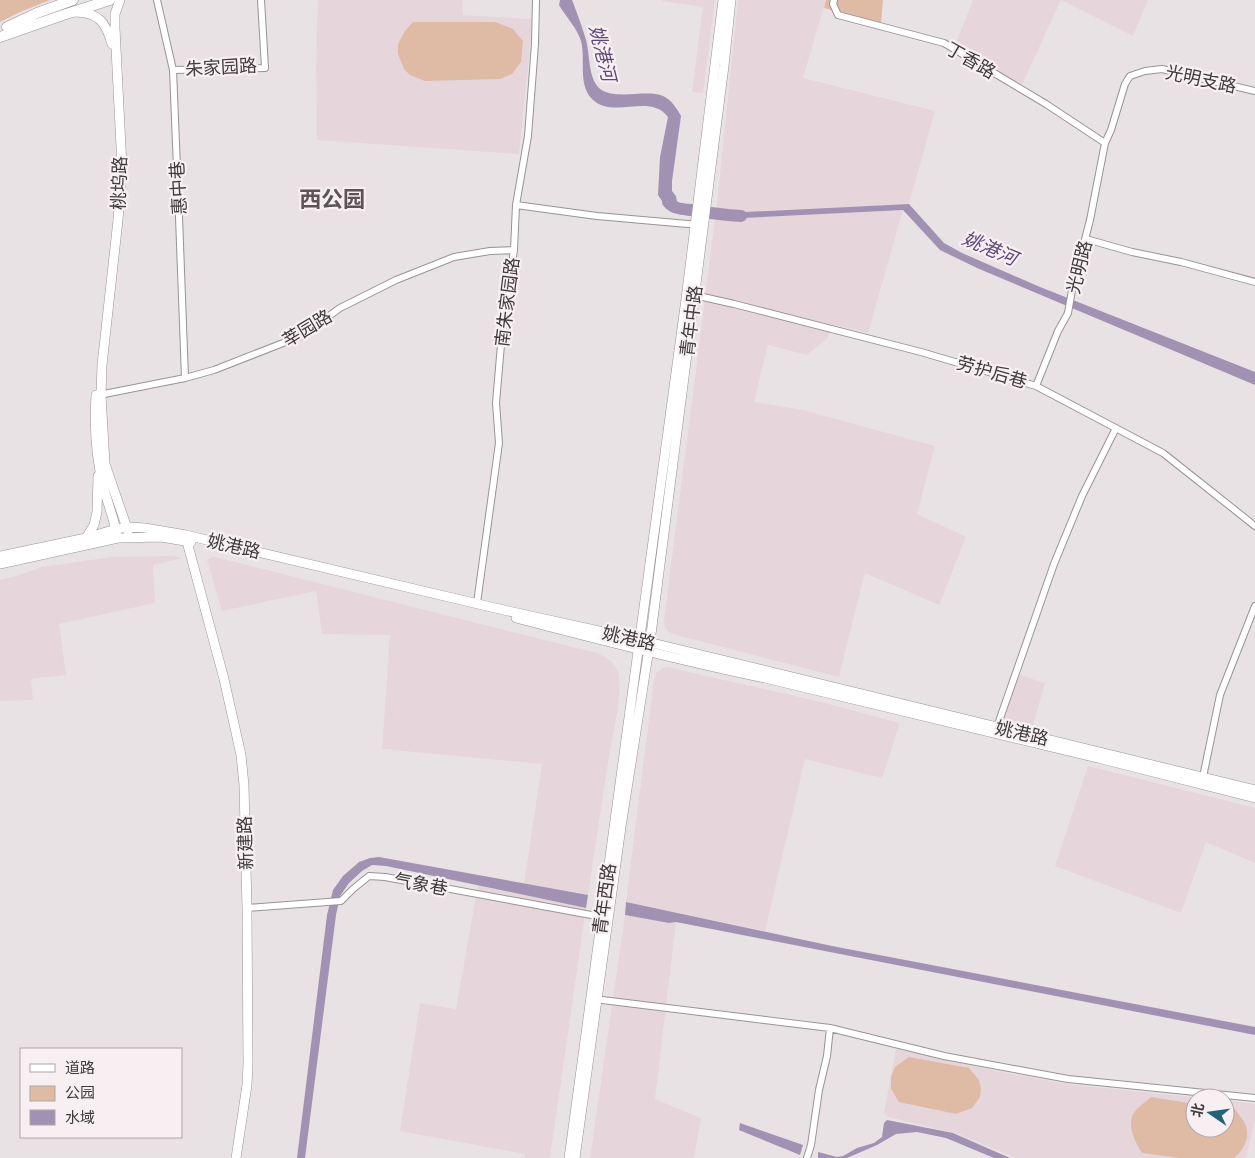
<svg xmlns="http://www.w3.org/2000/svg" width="1255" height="1158" font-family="Raleway,'Noto Sans SC',sans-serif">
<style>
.built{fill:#e6d6db}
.green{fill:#dfbba6}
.water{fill:#a192b4}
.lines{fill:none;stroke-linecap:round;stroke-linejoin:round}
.river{stroke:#a192b4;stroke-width:12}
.street-casing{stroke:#9a9395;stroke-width:8}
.secondary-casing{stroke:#9a9395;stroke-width:10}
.primary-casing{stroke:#9a9395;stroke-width:11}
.street{stroke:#fff;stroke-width:6}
.secondary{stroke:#fff;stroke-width:9}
.primary{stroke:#fff;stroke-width:10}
.labels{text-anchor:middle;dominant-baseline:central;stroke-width:4.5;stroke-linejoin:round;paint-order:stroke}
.street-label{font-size:18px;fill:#3e3b3c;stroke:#f7eff1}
.water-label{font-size:19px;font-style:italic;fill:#5e4878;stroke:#f7eff1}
.district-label{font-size:22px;font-weight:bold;fill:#5b5557;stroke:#f7eff1}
</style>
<rect width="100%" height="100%" fill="#e9e2e4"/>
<path class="built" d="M318,0H462L463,15L533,19L519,154L317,140L316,66Z
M662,0H715L703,93L692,92L703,7L662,1Z
M738,0H826L803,78L935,111L909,204L716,213Z
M973,0H1061L1019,91L952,53Z
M1061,0H1148L1133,36Z
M903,210L868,333L831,324L828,338L807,355L768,345L754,402L803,410L935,446L917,514L966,537L939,605L865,573L839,677L676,635L669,632L665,628L664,621L715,219Z
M172,556L183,558L153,565L155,603L59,624L66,675L31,679L33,700L0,701V580L13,577L42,567L112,557Z
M212,557H215L597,653L605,657L612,662L618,671L620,686L617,714L609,756L588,895L524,884L542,764L382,749L390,635L322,634L316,591L222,611L207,560Z
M667,667L821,702L900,723L882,778L805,759L765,931L626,902L654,680L656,673L663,668Z
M1020,675L1045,683L1033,725L1003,718Z
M1088,766L1255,808V863L1206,842L1181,913L1055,866Z
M478,885L586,908L550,1158H525V1154L400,1131L420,1003L456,1009Z
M625,915L669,923L676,922L655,1099L701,1118L694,1158H590Z
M896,1049L997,1071L1066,1084L1202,1098H1195V1128H1225V1100L1255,1104V1120L1246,1158H1016L958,1134L888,1117L884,1113Z"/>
<path class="green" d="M0,0H50L20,12L0,22Z
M826,0H883L881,24L824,8Z
M413,22H495L513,29L523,41L521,62L512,74L500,79L425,81L410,75L404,69L398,54V44L405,31Z
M909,1057L969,1068L979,1080L981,1089L980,1097L972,1108L956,1114L899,1102L891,1089V1077L895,1067Z
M1151,1097L1195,1104V1128H1225V1108L1235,1109C1238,1114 1244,1120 1246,1126C1250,1139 1243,1151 1234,1158H1179L1142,1153C1134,1140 1124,1121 1138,1108C1142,1104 1147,1101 1151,1097Z"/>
<path class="water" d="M560,0H572C577,13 582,26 586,40C590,54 588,77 599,88C613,101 646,89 663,96C671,99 677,109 681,116L672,181V191L676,196L677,202L682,207V214L666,207L658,195L660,157L668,117C650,93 614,119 593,100C577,85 586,60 581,41C577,28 566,17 559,5Z
M909,204L944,243L962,253L1040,287L1255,372V385L977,268L940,250L903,210L724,219V213Z
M379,857L588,895L586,908L386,866L372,865L362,871L349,883L340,896L336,915L305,1158H297L327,915L333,890L343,876L359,862L370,858Z
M626,902L832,946L1255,1027V1035L676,922L669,923L625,915Z
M887,1120L953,1133L1010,1158H994L946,1138L917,1132L896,1134L877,1145L847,1158H818V1152L837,1157L843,1156L857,1148L874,1143L882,1137L884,1123Z
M740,1123L803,1145L800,1155L739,1130Z"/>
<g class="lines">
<path class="river" d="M668,202C674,209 682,209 691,210
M711,213L728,215L741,216"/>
<g class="street-casing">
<path id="street" d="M157,0L173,70L179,217L185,378
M834,0L833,4L838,15L944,43L1046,104L1105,143
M173,70L265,68L261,0
M516,205L597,216L699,225
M1086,239L1132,252L1181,262L1255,282
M694,295L734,304L921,352L1036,386L1163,453L1255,526
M1036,386L1058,331L1068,313L1072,290L1090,220L1105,143L1111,130L1125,84L1130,76L1145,71L1162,69L1255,91
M99,395L185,378L214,370L301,336L340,308L396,280L454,257L490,251L514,250
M477,603L499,443L496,403L502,333L514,250L516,205L528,136L535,44L536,0
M997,727L1054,564L1082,496L1116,428
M1203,777L1220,695L1255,606
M247,908L341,901L353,889L369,876L385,877L602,917
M594,999L830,1028L944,1056L1068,1079L1255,1098
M807,1158L811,1145L819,1090L827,1056L830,1028"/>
</g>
<g class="secondary-casing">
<path id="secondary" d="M120,0L115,14V28L122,167L118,220L102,365L101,395L105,464L128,531
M75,12C99,12 106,23 112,44
M96,395C94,426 96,459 104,489C108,504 114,519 117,535
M86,538L94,525L97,512L98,476
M186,538L224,679L241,755L244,785L247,908L248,1064L247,1085L236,1158
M0,556L86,538L116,529L128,527L145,528L186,535L508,611L640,640L1255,790
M0,564L118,538L161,537L191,542
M516,618C598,639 681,661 765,678L1106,760L1255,798
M569,1158L686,299L723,0
M575,1158L621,827L650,642L724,66L731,0"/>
</g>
<g class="primary-casing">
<path id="primary" d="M7,27L37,13L73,0
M0,37L63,15L110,0"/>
</g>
<use href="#street" class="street"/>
<use href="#secondary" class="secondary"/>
<use href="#primary" class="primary"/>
</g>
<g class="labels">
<g class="street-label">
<text transform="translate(971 60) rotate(30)">丁香路</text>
<text transform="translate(221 67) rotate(-3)">朱家园路</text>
<text transform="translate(1201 79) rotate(12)">光明支路</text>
<text transform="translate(119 183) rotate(-88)">桃坞路</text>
<text transform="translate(178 188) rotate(-93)">惠中巷</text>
<text transform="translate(1079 267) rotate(-76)">光明路</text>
<text transform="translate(507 302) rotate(-83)">南朱家园路</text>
<text transform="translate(691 321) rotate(-83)">青年中路</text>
<text transform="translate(307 328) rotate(-31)">莘园路</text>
<text transform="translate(992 372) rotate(16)">劳护后巷</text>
<text transform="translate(234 546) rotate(13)">姚港路</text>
<text transform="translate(629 638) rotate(13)">姚港路</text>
<text transform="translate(1022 733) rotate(13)">姚港路</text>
<text transform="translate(245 843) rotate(-92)">新建路</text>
<text transform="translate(421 884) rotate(10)">气象巷</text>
<text transform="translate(604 899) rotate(-82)">青年西路</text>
</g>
<g class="water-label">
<text transform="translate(603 53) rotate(76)">姚港河</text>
<text transform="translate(990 248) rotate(23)">姚港河</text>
</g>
<g class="district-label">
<text x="332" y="199">西公园</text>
</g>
</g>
<rect x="20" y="1048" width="162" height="90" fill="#f7eff1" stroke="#ada7a9"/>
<rect x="30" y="1064" width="25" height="8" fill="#ffffff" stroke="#ada7a9"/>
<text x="65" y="1073" font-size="15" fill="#3e3b3c">道路</text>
<rect x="30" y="1086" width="25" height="15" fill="#dfbba6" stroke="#ada7a9"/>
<text x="65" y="1098" font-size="15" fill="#3e3b3c">公园</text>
<rect x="30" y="1110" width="25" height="15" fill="#a192b4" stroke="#ada7a9"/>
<text x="65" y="1123" font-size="15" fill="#3e3b3c">水域</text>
<g transform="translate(1210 1113) rotate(283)"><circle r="24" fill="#f7eff1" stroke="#ada7a9"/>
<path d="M0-4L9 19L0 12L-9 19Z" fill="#236278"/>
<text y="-8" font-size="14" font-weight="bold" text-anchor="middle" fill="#3e3b3c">北</text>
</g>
</svg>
